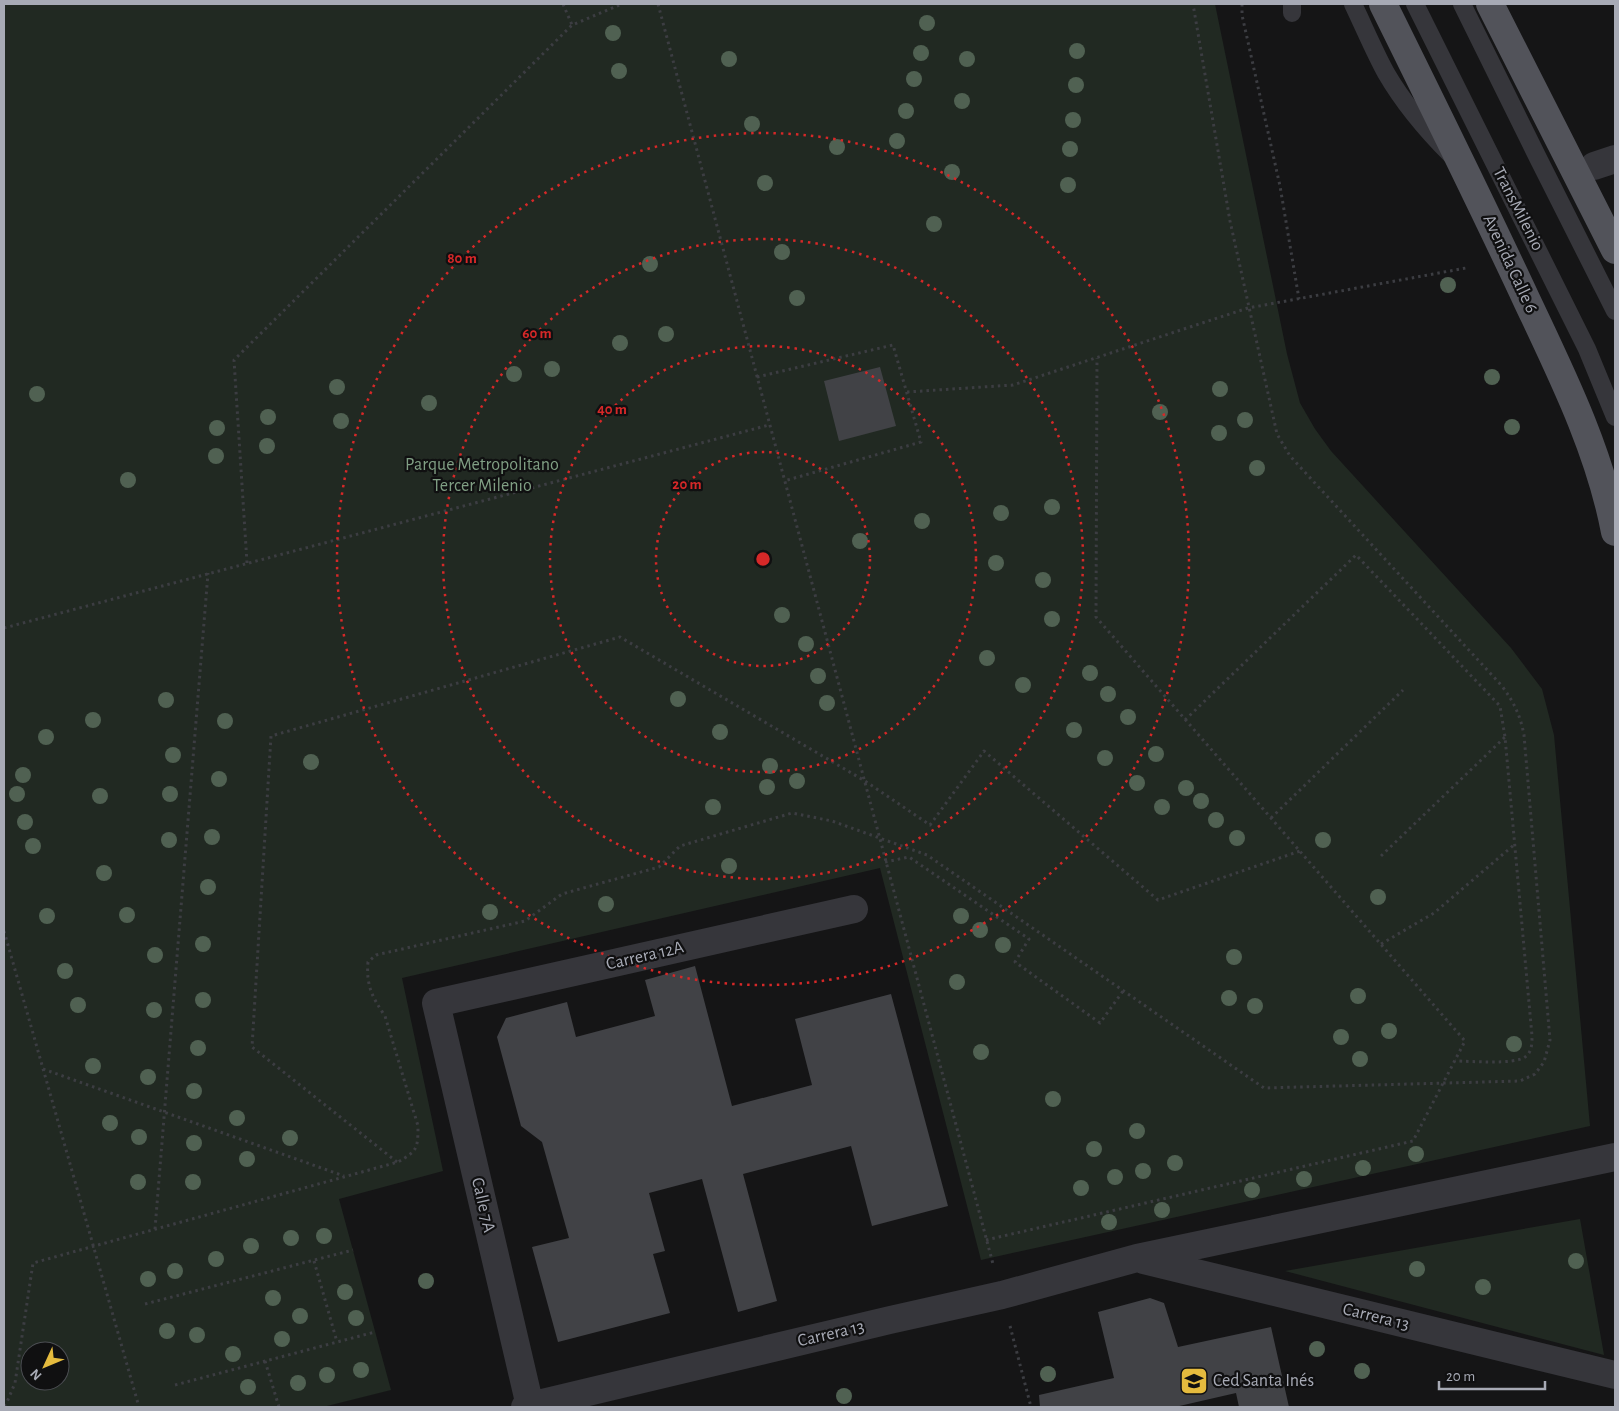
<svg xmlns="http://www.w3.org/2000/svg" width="1619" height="1411" font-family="'Alegreya Sans',sans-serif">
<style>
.green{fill:#212922;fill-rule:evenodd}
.building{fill:#414246}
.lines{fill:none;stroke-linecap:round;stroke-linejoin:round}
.path{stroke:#3c3d42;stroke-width:3;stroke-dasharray:2.5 4;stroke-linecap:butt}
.lane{stroke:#36363b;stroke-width:18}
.street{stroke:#36363b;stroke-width:28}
.primary{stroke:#52535a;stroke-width:28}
.tree{fill:#506152}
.ring{fill:none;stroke:#d62828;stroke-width:2.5;stroke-dasharray:2.5 5}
.labels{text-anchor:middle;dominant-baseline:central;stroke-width:4.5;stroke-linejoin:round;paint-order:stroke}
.street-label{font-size:18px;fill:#a7aab5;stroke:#101011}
.park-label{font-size:18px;fill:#809f84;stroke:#101011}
.poi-label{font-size:18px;fill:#a7aab5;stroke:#101011;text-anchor:start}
.centre{fill:#d62828;stroke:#101011;stroke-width:2.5}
.ring-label{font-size:15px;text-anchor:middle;font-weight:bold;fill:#d62828;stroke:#101011;stroke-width:4.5;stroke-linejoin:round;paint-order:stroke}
</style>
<rect width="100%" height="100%" fill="#151516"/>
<path class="green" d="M4,4H1215L1287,354L1300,403L1315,429L1331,451L1511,648L1542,689L1554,735L1590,1126L981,1260L880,868L402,978L443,1171L339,1199L391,1390L323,1407H4ZM30,1351H60V1381H30Z
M1580,1219L1604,1355L1285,1271Z"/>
<path class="building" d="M880,367L896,426L839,441L824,381Z
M695,966L732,1106L812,1085L795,1019L891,994L948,1206L872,1226L851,1146L743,1174L777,1301L738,1312L702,1179L649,1193L665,1251L653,1254L670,1313L558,1342L532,1247L569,1238L542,1142L521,1126L497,1037L506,1018L567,1002L576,1037L655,1016L645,980Z
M1150,1298L1164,1303L1178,1347L1271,1327L1289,1407H1239L1236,1393L1175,1407H1040L1039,1395L1114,1378L1098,1312Z"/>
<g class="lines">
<path class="path" d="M563,4L572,25
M658,4L993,1264
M1242,4V15L1280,186L1299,299
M757,377L893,345L921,442L784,481
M907,392L1013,385L1248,308L1466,268
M247,563L234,360L572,25L622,4
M4,628L769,425
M1185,720L1356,555L1500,706L1505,737L1532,1036C1532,1044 1532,1052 1525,1057C1514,1065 1470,1061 1455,1061
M1271,818L1403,690
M1381,856L1505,737
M885,862L909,857L1029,939L1015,962L1100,1023L1123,991
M4,931L139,1407
M1381,944L1434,913L1515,844
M43,1069L344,1176
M397,1162L252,1047L271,736L620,637L865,781L930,825L984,751L1158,900L1300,851
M155,1229L208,573
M986,1240L1413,1141L1465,1041L1096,617L1097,358
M314,1261L337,1342
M145,1304L353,1250
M1010,1326L1031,1407
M265,1361L279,1407
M175,1385L375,1332
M4,1406L7,1402L15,1383L33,1263L398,1162C417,1151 418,1149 418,1126L385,1016C372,997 366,985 368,962L376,955L525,921L562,894L659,867L680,846L792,813L832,821L927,855L1264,1088L1520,1081L1535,1074L1544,1062L1550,1040L1524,735C1520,714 1514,703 1502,686L1290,456L1277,434L1230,221L1193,4"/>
<path class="lane" d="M1292,4V13
M1353,4C1364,27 1374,51 1386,73C1404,104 1426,130 1451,155
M1415,4L1587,349L1615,417
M1462,4L1538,158L1615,311"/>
<path class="street" d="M1594,166L1615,159
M1143,1260L1615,1375
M530,1406L436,1003L854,909
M525,1407L890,1320L1002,1295L1137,1258L1615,1157"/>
<path class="primary" d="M1383,4C1432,103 1481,202 1528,303C1563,377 1600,452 1615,532
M1490,4L1615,250"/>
</g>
<g class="tree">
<circle cx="927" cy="23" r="8"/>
<circle cx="613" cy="33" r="8"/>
<circle cx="1077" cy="51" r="8"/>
<circle cx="921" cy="53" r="8"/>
<circle cx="729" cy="59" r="8"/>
<circle cx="967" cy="59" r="8"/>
<circle cx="619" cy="71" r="8"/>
<circle cx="914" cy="79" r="8"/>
<circle cx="1076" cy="85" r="8"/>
<circle cx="962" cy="101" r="8"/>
<circle cx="906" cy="111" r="8"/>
<circle cx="1073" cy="120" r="8"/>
<circle cx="752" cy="124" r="8"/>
<circle cx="897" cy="141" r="8"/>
<circle cx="837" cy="147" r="8"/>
<circle cx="1070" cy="149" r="8"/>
<circle cx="952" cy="172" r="8"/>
<circle cx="765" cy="183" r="8"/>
<circle cx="1068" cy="185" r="8"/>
<circle cx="934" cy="224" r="8"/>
<circle cx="782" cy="252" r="8"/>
<circle cx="650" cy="264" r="8"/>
<circle cx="1448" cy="285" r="8"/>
<circle cx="797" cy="298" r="8"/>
<circle cx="666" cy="334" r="8"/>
<circle cx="620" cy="343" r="8"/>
<circle cx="552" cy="369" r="8"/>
<circle cx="514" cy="374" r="8"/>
<circle cx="1492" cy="377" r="8"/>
<circle cx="337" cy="387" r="8"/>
<circle cx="1220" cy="389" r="8"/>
<circle cx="37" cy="394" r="8"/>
<circle cx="429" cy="403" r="8"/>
<circle cx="1160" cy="412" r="8"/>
<circle cx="268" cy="417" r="8"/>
<circle cx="1245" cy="420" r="8"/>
<circle cx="341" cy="421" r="8"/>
<circle cx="1512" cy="427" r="8"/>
<circle cx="217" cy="428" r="8"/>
<circle cx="1219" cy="433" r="8"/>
<circle cx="267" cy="446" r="8"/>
<circle cx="216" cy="456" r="8"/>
<circle cx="1257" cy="468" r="8"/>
<circle cx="128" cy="480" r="8"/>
<circle cx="1052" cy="507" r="8"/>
<circle cx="1001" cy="513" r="8"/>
<circle cx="922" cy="521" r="8"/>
<circle cx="860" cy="541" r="8"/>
<circle cx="996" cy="563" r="8"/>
<circle cx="1043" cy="580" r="8"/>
<circle cx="782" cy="615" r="8"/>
<circle cx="1052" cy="619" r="8"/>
<circle cx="806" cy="644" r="8"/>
<circle cx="987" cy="658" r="8"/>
<circle cx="1090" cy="673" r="8"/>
<circle cx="818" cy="676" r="8"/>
<circle cx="1023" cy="685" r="8"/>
<circle cx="1108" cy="694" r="8"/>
<circle cx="678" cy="699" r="8"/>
<circle cx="166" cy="700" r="8"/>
<circle cx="827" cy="703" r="8"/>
<circle cx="1128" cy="717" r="8"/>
<circle cx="93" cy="720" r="8"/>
<circle cx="225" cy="721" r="8"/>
<circle cx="1074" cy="730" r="8"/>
<circle cx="720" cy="732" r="8"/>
<circle cx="46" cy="737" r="8"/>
<circle cx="1156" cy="754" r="8"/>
<circle cx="173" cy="755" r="8"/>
<circle cx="1105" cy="758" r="8"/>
<circle cx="311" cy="762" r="8"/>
<circle cx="770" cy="766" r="8"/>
<circle cx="23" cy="775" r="8"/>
<circle cx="219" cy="779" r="8"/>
<circle cx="797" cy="781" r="8"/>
<circle cx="1137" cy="783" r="8"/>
<circle cx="767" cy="787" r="8"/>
<circle cx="1186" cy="788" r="8"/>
<circle cx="17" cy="794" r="8"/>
<circle cx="170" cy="794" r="8"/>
<circle cx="100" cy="796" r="8"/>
<circle cx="1201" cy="801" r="8"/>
<circle cx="713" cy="807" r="8"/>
<circle cx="1162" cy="807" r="8"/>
<circle cx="1216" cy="820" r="8"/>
<circle cx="25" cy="822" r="8"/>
<circle cx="212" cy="837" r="8"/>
<circle cx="1237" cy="838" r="8"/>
<circle cx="169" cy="840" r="8"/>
<circle cx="1323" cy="840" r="8"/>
<circle cx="33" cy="846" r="8"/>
<circle cx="729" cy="866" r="8"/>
<circle cx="104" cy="873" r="8"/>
<circle cx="208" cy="887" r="8"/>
<circle cx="1378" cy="897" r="8"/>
<circle cx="606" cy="904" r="8"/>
<circle cx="490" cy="912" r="8"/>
<circle cx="127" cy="915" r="8"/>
<circle cx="47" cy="916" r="8"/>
<circle cx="961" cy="916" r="8"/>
<circle cx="980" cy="930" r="8"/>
<circle cx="203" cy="944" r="8"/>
<circle cx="1003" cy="945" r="8"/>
<circle cx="155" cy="955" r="8"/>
<circle cx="1234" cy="957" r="8"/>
<circle cx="65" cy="971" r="8"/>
<circle cx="957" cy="982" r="8"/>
<circle cx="1358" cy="996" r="8"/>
<circle cx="1229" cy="998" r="8"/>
<circle cx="203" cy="1000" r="8"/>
<circle cx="78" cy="1005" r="8"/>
<circle cx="1255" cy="1006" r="8"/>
<circle cx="154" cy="1010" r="8"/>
<circle cx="1389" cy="1031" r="8"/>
<circle cx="1341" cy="1037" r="8"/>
<circle cx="1514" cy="1044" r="8"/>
<circle cx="198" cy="1048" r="8"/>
<circle cx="981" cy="1052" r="8"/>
<circle cx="1360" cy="1059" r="8"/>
<circle cx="93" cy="1066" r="8"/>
<circle cx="148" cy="1077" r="8"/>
<circle cx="194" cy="1091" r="8"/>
<circle cx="1053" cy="1099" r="8"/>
<circle cx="237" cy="1118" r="8"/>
<circle cx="110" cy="1123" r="8"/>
<circle cx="1137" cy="1131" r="8"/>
<circle cx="139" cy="1137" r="8"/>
<circle cx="290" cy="1138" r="8"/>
<circle cx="194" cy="1143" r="8"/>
<circle cx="1094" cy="1149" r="8"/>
<circle cx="1416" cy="1154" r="8"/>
<circle cx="247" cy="1159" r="8"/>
<circle cx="1175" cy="1163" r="8"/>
<circle cx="1363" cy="1168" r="8"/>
<circle cx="1143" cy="1171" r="8"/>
<circle cx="1115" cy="1177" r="8"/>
<circle cx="1304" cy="1179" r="8"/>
<circle cx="138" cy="1182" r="8"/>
<circle cx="193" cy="1182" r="8"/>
<circle cx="1081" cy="1188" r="8"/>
<circle cx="1252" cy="1190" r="8"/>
<circle cx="1162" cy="1210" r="8"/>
<circle cx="1109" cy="1222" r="8"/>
<circle cx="324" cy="1236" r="8"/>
<circle cx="291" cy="1238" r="8"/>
<circle cx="251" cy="1246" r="8"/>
<circle cx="216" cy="1259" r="8"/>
<circle cx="1576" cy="1261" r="8"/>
<circle cx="1417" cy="1269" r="8"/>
<circle cx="175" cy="1271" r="8"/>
<circle cx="148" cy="1279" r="8"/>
<circle cx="426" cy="1281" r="8"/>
<circle cx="1483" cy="1287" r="8"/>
<circle cx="345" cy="1292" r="8"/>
<circle cx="273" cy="1298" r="8"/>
<circle cx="300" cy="1316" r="8"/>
<circle cx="356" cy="1318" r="8"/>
<circle cx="167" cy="1331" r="8"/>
<circle cx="197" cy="1335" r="8"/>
<circle cx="282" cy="1339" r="8"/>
<circle cx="1317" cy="1349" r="8"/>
<circle cx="233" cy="1354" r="8"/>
<circle cx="361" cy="1370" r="8"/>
<circle cx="1362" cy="1371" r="8"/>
<circle cx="1048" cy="1374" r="8"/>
<circle cx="327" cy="1375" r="8"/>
<circle cx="298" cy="1383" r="8"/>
<circle cx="248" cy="1387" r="8"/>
<circle cx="844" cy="1396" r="8"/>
</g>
<g class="ring">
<circle cx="763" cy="559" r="107"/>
<circle cx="763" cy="559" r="213"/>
<circle cx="763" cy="559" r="320"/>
<circle cx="763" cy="559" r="426"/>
</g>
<defs>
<g id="school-square" transform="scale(1.4375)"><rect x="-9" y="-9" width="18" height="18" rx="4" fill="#e5bb3e" stroke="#101011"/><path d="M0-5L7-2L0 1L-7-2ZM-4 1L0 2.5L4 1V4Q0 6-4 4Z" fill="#111"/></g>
</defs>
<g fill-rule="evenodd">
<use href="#school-square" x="1194" y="1381"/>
</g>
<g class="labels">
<g class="street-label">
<text transform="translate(1518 209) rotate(63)">TransMilenio</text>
<text transform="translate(1510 264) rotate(65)">Avenida Calle 6</text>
<text transform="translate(645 956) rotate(-13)">Carrera 12A</text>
<text transform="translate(483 1205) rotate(77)">Calle 7A</text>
<text transform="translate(1376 1317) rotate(14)">Carrera 13</text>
<text transform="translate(831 1334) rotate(-13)">Carrera 13</text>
</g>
<g class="park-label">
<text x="482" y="465">Parque Metropolitano<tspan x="482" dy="21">Tercer Milenio</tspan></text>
</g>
<g class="poi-label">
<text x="1213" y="1381">Ced Santa Inés</text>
</g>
</g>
<circle cx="763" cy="559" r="8" class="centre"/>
<g class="ring-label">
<text x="462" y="263">80 m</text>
<text x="537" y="338">60 m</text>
<text x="612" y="414">40 m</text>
<text x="687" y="489">20 m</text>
</g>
<rect width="1619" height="1411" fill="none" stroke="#a7aab5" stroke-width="10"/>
<g transform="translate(45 1366) rotate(226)"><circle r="24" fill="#101011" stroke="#4c4e53"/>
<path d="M0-4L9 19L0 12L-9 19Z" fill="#e5bb3e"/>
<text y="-8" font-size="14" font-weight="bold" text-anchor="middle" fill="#a7aab5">N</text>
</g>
<path d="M1439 1381v8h106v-8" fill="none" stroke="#a7aab5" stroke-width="2.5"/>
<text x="1446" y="1381" font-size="15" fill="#a7aab5" stroke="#101011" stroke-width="4" paint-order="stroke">20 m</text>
</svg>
